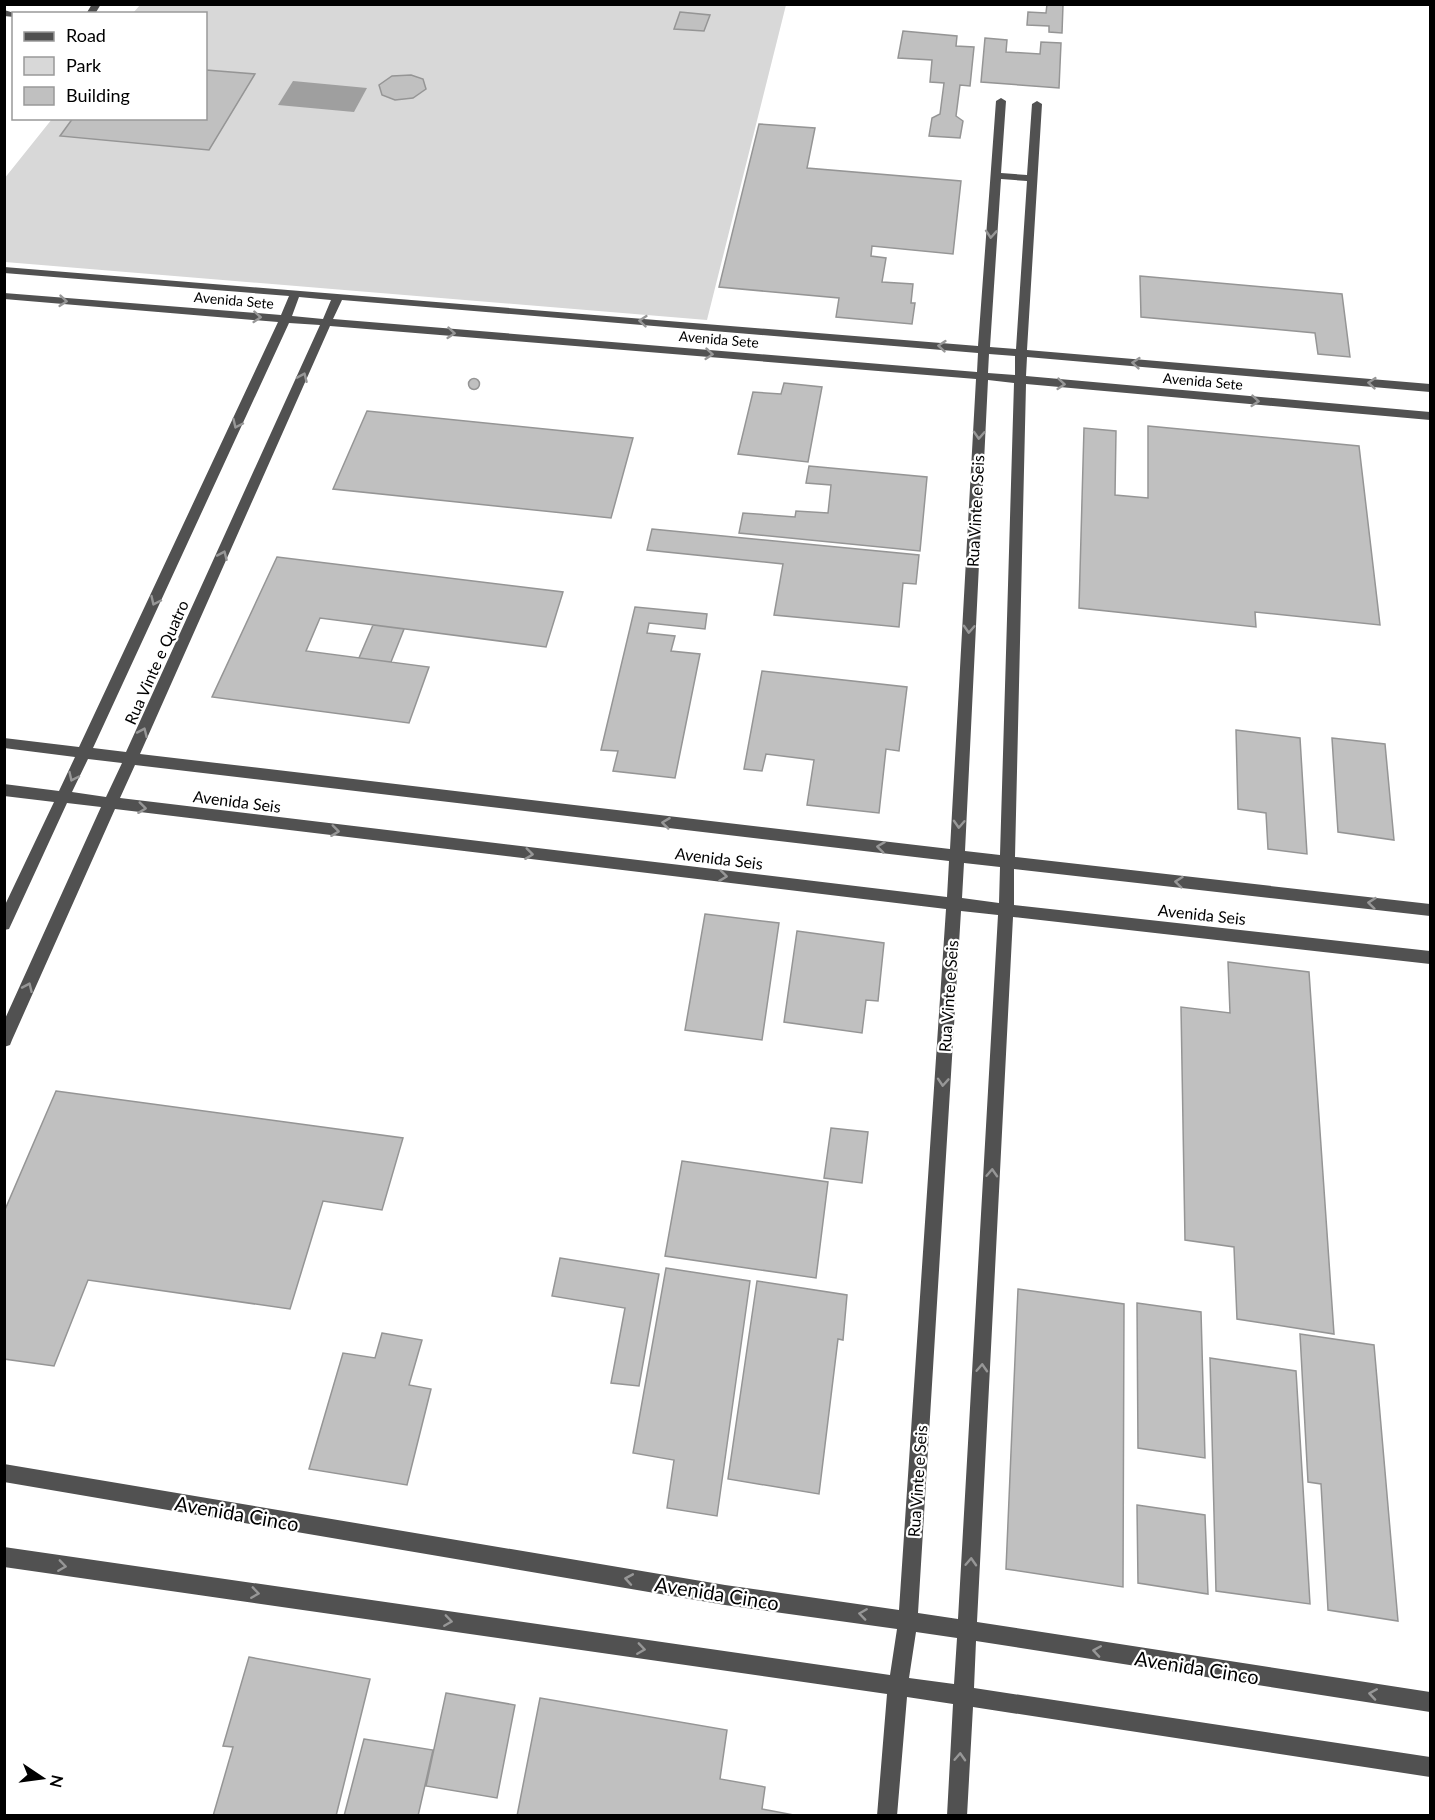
<svg xmlns="http://www.w3.org/2000/svg" width="1435" height="1820" font-family="Lato,sans-serif">
<style>
.green{fill:#d8d8d8}
.water{fill:#9f9f9f}
.building{fill:#c0c0c0;stroke:#959595;stroke-width:1.5}
.lines{fill:none;stroke-linecap:round;stroke-linejoin:round}
.minor{fill:#515151;fill-rule:evenodd}
.oneway{stroke:#979797}
.labels{text-anchor:middle;dominant-baseline:central;stroke-width:4.5;stroke-linejoin:round;paint-order:stroke}
.far-street-label{font-size:14px;fill:#000;stroke:#fff}
.street-label{font-size:16px;fill:#000;stroke:#fff}
.near-street-label{font-size:20px;fill:#000;stroke:#fff}
</style>
<rect width="100%" height="100%" fill="#fff"/>
<path class="green" d="M140,5H786L707,320L5,262L4,179L52,119L206,118V14L133,13Z"/>
<path class="water" d="M293,81L367,88L354,112L278,105Z"/>
<path class="building" d="M1047,4L1063,5L1062,33L1049,32V26L1027,25L1028,12L1046,13Z
M680,12L710,15L704,31L674,29Z
M903,31L957,36L956,46L974,47L970,86L960,85L956,116L963,121L960,138L929,136L932,118L940,114L944,83L930,82L932,60L898,58Z
M985,38L1007,40L1006,52L1040,54L1041,42L1061,43L1059,88L981,82Z
M206,70L255,74L209,150L60,136L73,118H206Z
M411,75L423,79L426,89L413,98L395,100L382,95L379,85L392,76Z
M759,124L815,128L807,168L961,181L953,254L872,246L871,256L886,258L882,282L913,284L911,303H915L912,324L836,317L839,298L719,287Z
M1140,276L1342,294L1350,357L1318,354L1315,333L1141,317Z
M468.5 384a5.5 5.5 0 1 1 11 0a5.5 5.5 0 1 1-11 0Z
M784,383L822,387L808,462L738,454L753,392L781,394Z
M367,411L633,438L611,518L333,489Z
M1148,426L1359,446L1380,625L1255,612L1256,627L1079,608L1084,428L1116,431L1115,495L1148,498Z
M809,466L927,477L920,551L739,533L743,513L795,517L796,511L828,513L831,485L806,483Z
M652,529L919,555L916,584L903,583L899,627L774,615L783,564L647,550Z
M277,557L563,592L546,647L320,618L306,651L429,667L409,723L212,697Z
M635,607L707,614L705,629L649,623L647,633L675,636L671,651L700,654L675,778L613,771L618,751L601,750Z
M373,625L404,629L391,662L359,658Z
M762,671L907,687L899,751L886,749L879,813L807,805L814,760L766,754L762,771L744,769Z
M1236,730L1300,738L1307,854L1268,849L1266,813L1238,809Z
M1332,738L1385,744L1394,840L1338,832Z
M705,914L779,923L762,1040L685,1030Z
M797,931L884,943L878,1001L866,1000L862,1033L784,1022Z
M1228,962L1309,972L1334,1334L1237,1319L1234,1247L1185,1240L1181,1007L1230,1013Z
M56,1091L403,1138L382,1210L323,1201L290,1309L88,1280L54,1366L4,1359V1212Z
M831,1128L868,1132L862,1183L824,1178Z
M682,1161L828,1182L816,1278L665,1256Z
M560,1258L659,1274L639,1386L611,1383L625,1308L552,1296Z
M666,1268L750,1281L717,1516L667,1508L674,1460L633,1453Z
M757,1281L847,1295L843,1340L838,1339L819,1494L728,1479Z
M1018,1289L1124,1304L1123,1587L1006,1569Z
M1137,1303L1201,1312L1205,1458L1138,1448Z
M382,1333L422,1340L409,1385L431,1389L407,1485L309,1469L343,1353L375,1358Z
M1300,1334L1374,1345L1398,1621L1328,1610L1321,1484L1308,1482Z
M1210,1358L1296,1371L1310,1604L1216,1591Z
M1137,1505L1205,1515L1208,1594L1138,1583Z
M249,1657L370,1679L336,1816H213L233,1747L223,1746Z
M446,1693L515,1705L497,1798L426,1786Z
M540,1698L727,1730L720,1779L765,1787L762,1809L799,1816H517Z
M364,1739L433,1750L418,1816H344Z"/>
<g class="lines">
<path class="minor" d="M92,4H101L95,14H86Z
M4,10L18,14H14V17L4,16Z
M1001,98L1006,101L1001,173L1027,175L1032,104L1037,101L1042,104L1027,350L1430,384V392L1027,357L1026,376L1430,412V420L1026,384L1015,857L1430,904V916L1014,869V905L1430,951V964L1013,917L977,1622L1430,1692V1712L976,1641L974,1688L1430,1757V1777L973,1707L967,1816H947L953,1704L907,1697L897,1816H877L887,1694L4,1567V1547L890,1675L897,1629L725,1605L4,1482V1464L725,1585L899,1610L946,909L115,809L12,1040L10,1045L4,1047V1021L101,807L67,803L9,929L4,930V907L54,802L4,796V784L59,791L75,757L4,748V738L79,747L278,322L4,299V293L281,315L289,296L4,273V267L978,346L996,101ZM1001,179L1027,181L1016,349L990,347ZM299,297L331,300L323,319L292,316ZM342,300L978,353L977,372L333,319ZM289,323L320,325L126,752L93,748ZM330,326L976,379L950,849L140,754ZM989,354L1015,356V375L988,373ZM988,380L1014,383L1000,855L965,851ZM88,759L122,763L106,797L72,792ZM135,765L949,861L947,897L120,798ZM964,863L1000,867L999,903L962,898ZM961,911L998,915L958,1619L918,1613ZM916,1632L957,1638L954,1684L909,1678Z"/>
</g>
<defs><path id="oneway-chevron" d="M-2-3.5L2.5 0L-2 3.5" fill="none" stroke-width="1.6" stroke-linecap="round" stroke-linejoin="round" transform="scale(1.5)"/></defs>
<g class="oneway">
<use href="#oneway-chevron" transform="translate(991 234) rotate(94)"/>
<use href="#oneway-chevron" transform="translate(63 301) rotate(5)"/>
<use href="#oneway-chevron" transform="translate(257 317) rotate(4)"/>
<use href="#oneway-chevron" transform="translate(643 321) rotate(-175)"/>
<use href="#oneway-chevron" transform="translate(451 333) rotate(5)"/>
<use href="#oneway-chevron" transform="translate(942 346) rotate(-175)"/>
<use href="#oneway-chevron" transform="translate(709 354) rotate(5)"/>
<use href="#oneway-chevron" transform="translate(1136 363) rotate(-175)"/>
<use href="#oneway-chevron" transform="translate(303 377) rotate(-66)"/>
<use href="#oneway-chevron" transform="translate(1372 383) rotate(-175)"/>
<use href="#oneway-chevron" transform="translate(1061 384) rotate(5)"/>
<use href="#oneway-chevron" transform="translate(1255 401) rotate(5)"/>
<use href="#oneway-chevron" transform="translate(237 424) rotate(115)"/>
<use href="#oneway-chevron" transform="translate(979 435) rotate(93)"/>
<use href="#oneway-chevron" transform="translate(223 555) rotate(-66)"/>
<use href="#oneway-chevron" transform="translate(155 601) rotate(115)"/>
<use href="#oneway-chevron" transform="translate(969 629) rotate(93)"/>
<use href="#oneway-chevron" transform="translate(143 732) rotate(-66)"/>
<use href="#oneway-chevron" transform="translate(73 777) rotate(115)"/>
<use href="#oneway-chevron" transform="translate(142 808) rotate(7)"/>
<use href="#oneway-chevron" transform="translate(666 823) rotate(-173)"/>
<use href="#oneway-chevron" transform="translate(959 824) rotate(93)"/>
<use href="#oneway-chevron" transform="translate(335 831) rotate(7)"/>
<use href="#oneway-chevron" transform="translate(881 847) rotate(-173)"/>
<use href="#oneway-chevron" transform="translate(529 854) rotate(7)"/>
<use href="#oneway-chevron" transform="translate(723 876) rotate(7)"/>
<use href="#oneway-chevron" transform="translate(1179 882) rotate(-174)"/>
<use href="#oneway-chevron" transform="translate(1372 903) rotate(-174)"/>
<use href="#oneway-chevron" transform="translate(28 987) rotate(-66)"/>
<use href="#oneway-chevron" transform="translate(943 1082) rotate(94)"/>
<use href="#oneway-chevron" transform="translate(992 1173) rotate(-87)"/>
<use href="#oneway-chevron" transform="translate(982 1368) rotate(-87)"/>
<use href="#oneway-chevron" transform="translate(971 1562) rotate(-87)"/>
<use href="#oneway-chevron" transform="translate(62 1566) rotate(8)"/>
<use href="#oneway-chevron" transform="translate(629 1579) rotate(-170)"/>
<use href="#oneway-chevron" transform="translate(255 1593) rotate(8)"/>
<use href="#oneway-chevron" transform="translate(863 1614) rotate(-172)"/>
<use href="#oneway-chevron" transform="translate(448 1621) rotate(8)"/>
<use href="#oneway-chevron" transform="translate(641 1649) rotate(8)"/>
<use href="#oneway-chevron" transform="translate(1097 1651) rotate(-171)"/>
<use href="#oneway-chevron" transform="translate(1373 1694) rotate(-171)"/>
<use href="#oneway-chevron" transform="translate(960 1757) rotate(-87)"/>
</g>
<g class="labels">
<g class="far-street-label">
<text transform="translate(234 300) rotate(5)">Avenida Sete</text>
<text transform="translate(719 339) rotate(5)">Avenida Sete</text>
<text transform="translate(1203 381) rotate(5)">Avenida Sete</text>
</g>
<g class="street-label">
<text transform="translate(975 511) rotate(-87)">Rua Vinte e Seis</text>
<text transform="translate(156 662) rotate(-66)">Rua Vinte e Quatro</text>
<text transform="translate(237 801) rotate(7)">Avenida Seis</text>
<text transform="translate(719 858) rotate(7)">Avenida Seis</text>
<text transform="translate(1202 914) rotate(6)">Avenida Seis</text>
<text transform="translate(948 996) rotate(-86)">Rua Vinte e Seis</text>
<text transform="translate(917 1481) rotate(-86)">Rua Vinte e Seis</text>
</g>
<g class="near-street-label">
<text transform="translate(237 1513) rotate(10)">Avenida Cinco</text>
<text transform="translate(717 1593) rotate(9)">Avenida Cinco</text>
<text transform="translate(1197 1667) rotate(9)">Avenida Cinco</text>
</g>
</g>
<rect width="1435" height="1820" fill="none" stroke="#000000" stroke-width="12"/>
<rect x="12" y="12" width="195" height="108" fill="#ffffff" stroke="#999999" stroke-width="1.5"/>
<rect x="24" y="32" width="30" height="9" fill="#515151" stroke="#999999" stroke-width="1.5"/>
<text x="66" y="42" font-size="18" fill="#000000">Road</text>
<rect x="24" y="57" width="30" height="18" fill="#d8d8d8" stroke="#999999" stroke-width="1.5"/>
<text x="66" y="72" font-size="18" fill="#000000">Park</text>
<rect x="24" y="87" width="30" height="18" fill="#c0c0c0" stroke="#999999" stroke-width="1.5"/>
<text x="66" y="102" font-size="18" fill="#000000">Building</text>
<g transform="translate(42 1778) rotate(103)" stroke="#ffffff" stroke-width="4.5" paint-order="stroke">
<path d="M0-4.5L10 22L0 15L-10 22Z" fill="#000000"/>
<text y="-9" font-size="16" font-weight="bold" text-anchor="middle" fill="#000000">N</text>
</g>
</svg>
